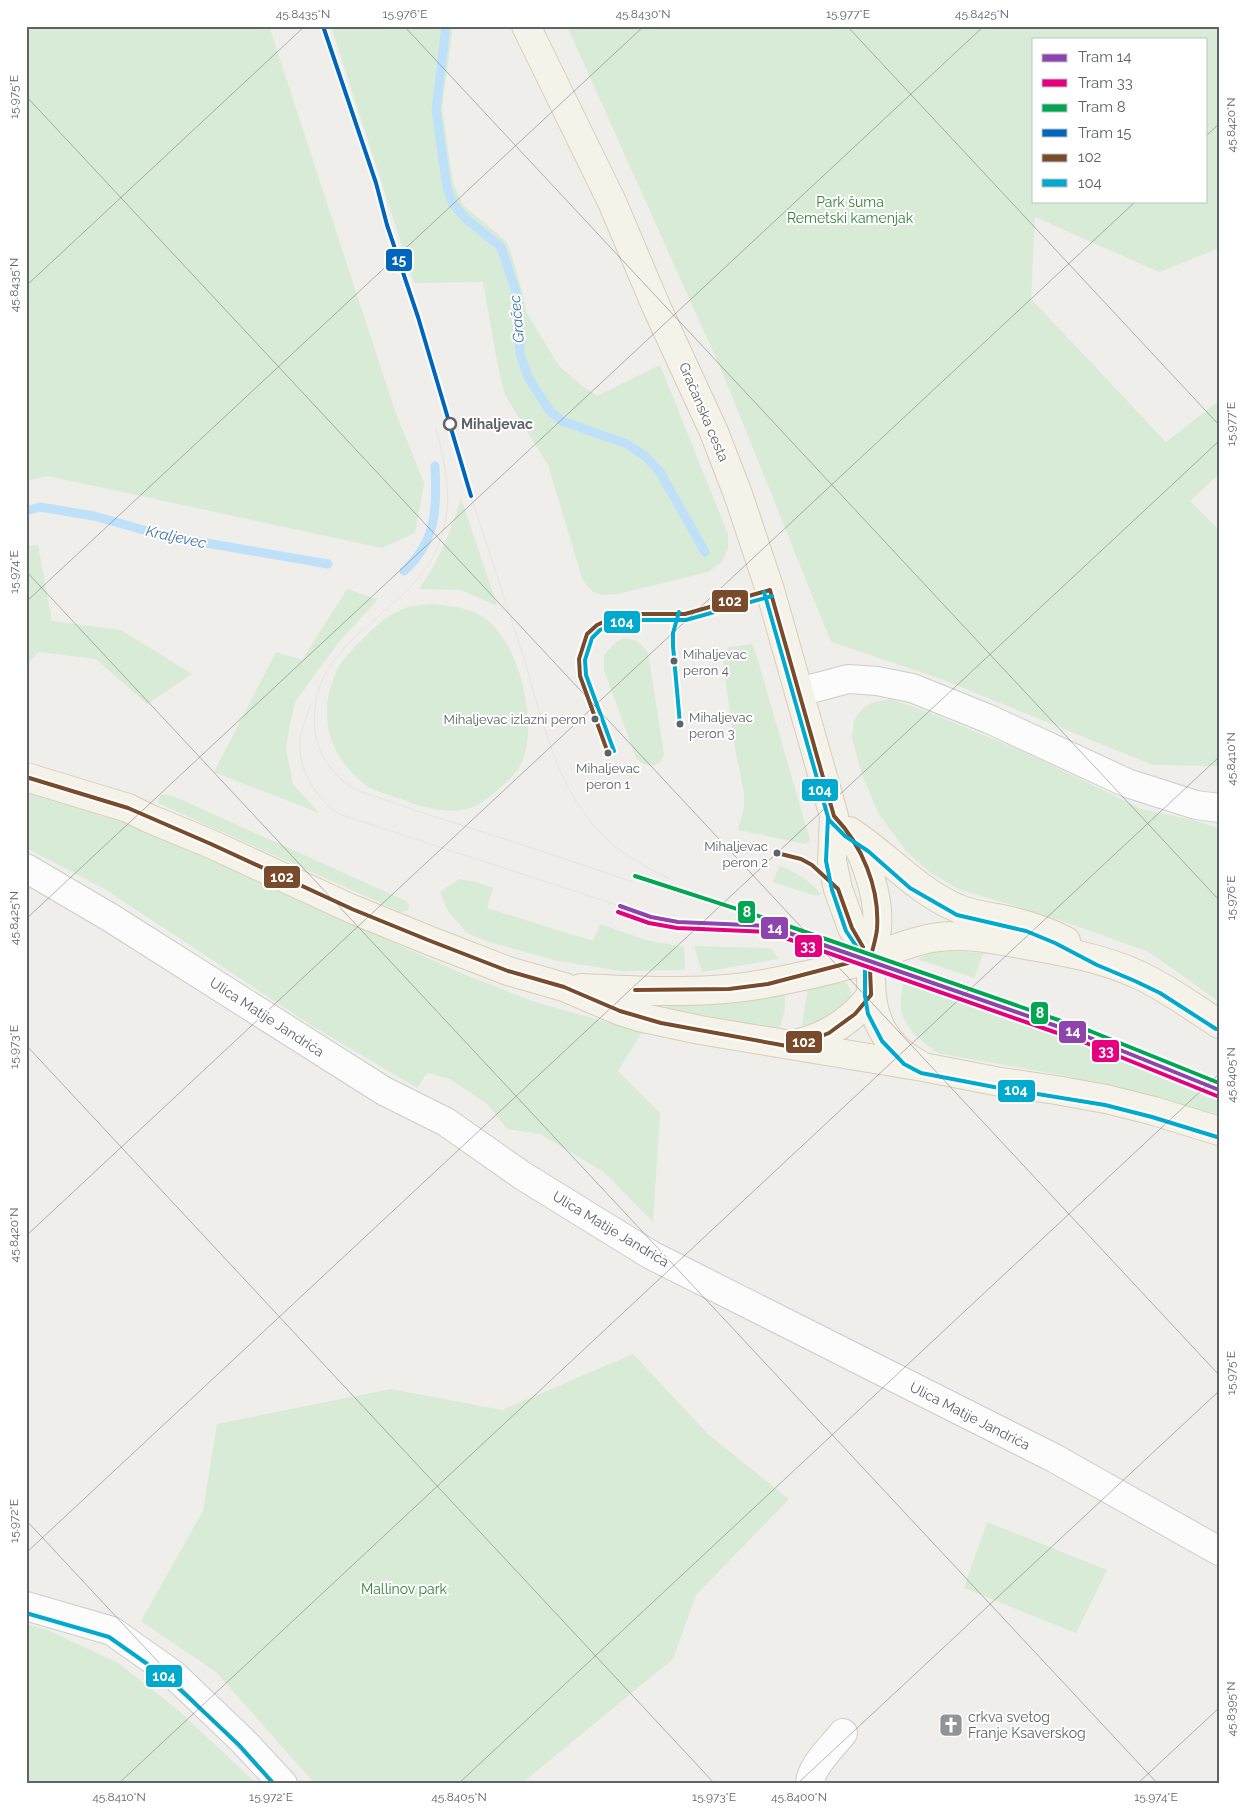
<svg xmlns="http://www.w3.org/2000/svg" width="1245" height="1810" font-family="Raleway,sans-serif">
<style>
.green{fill:#d8ebd6;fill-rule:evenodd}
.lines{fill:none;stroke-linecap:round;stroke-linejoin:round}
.stream{stroke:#bfe0f9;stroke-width:9}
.minor-casing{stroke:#cbcccc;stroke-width:30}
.major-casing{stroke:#d7ceb8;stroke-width:30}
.minor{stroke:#fdfcfc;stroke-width:28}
.major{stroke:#f4f2e9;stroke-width:28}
.tram{stroke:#e4e4e4;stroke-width:1}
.bus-1-casing{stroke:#fff;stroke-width:8}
.bus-2-casing{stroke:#fff;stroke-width:8}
.bus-1{stroke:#7a4b2a;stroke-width:4}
.bus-2{stroke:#00a9ce;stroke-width:4}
.tram-1-casing{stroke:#fff;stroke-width:8}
.tram-2-casing{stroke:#fff;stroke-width:8}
.tram-3-casing{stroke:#fff;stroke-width:8}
.tram-4-casing{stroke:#fff;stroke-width:8}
.tram-1{stroke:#8e44ad;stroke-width:4}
.tram-2{stroke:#e5007d;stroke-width:4}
.tram-3{stroke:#00a651;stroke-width:4}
.tram-4{stroke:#0065bd;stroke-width:4}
.ticks{fill:none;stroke:#5f6368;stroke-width:1;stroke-opacity:0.45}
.stop-dot{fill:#fff;stroke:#5f6368;stroke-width:2.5}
.bus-dot{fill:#5f6368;stroke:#fff;stroke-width:2}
.labels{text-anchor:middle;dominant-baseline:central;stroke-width:4;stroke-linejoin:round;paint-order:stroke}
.bus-label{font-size:13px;fill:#5f6368;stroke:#fff;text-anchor:start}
.park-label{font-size:14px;fill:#348238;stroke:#fff}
.street-label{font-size:14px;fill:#5f6368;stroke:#fff}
.stop-label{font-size:14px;font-weight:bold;fill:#5f6368;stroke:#fff;text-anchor:start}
.poi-label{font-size:14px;fill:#5f6368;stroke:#fff;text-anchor:start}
.water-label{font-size:15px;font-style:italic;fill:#4174aa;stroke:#fff}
.line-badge{stroke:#fff;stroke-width:2}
.badge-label{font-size:14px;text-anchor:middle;font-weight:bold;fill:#fff}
.neatline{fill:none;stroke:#5f6368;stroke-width:2}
.ticks-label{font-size:12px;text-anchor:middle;fill:#5f6368}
</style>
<rect width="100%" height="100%" fill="#efeeea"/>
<path class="green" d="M26,26H269L395,411L424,483L415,533L382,548L48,476L26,481Z
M331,26H453L442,107L453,183L463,205L507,242L519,279L527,313L559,366L581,385L597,396L660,365L728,534V549L721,563L708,572L618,594L601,595L592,591L583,581L548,465L505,395L497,362L483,282L414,283Z
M567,26H1219V248L1159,272L1035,217L1031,299L1166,442L1219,401V474L1190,501L1219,530V766L1153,765L941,679L831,642L723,374ZM1034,39H1206V201H1034Z
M461,498L497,605V606L461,590L419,589C439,561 451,531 461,498Z
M38,545L52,621L121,630L192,674L147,704L96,659L39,652L26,665V546Z
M347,589L378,599L338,643L295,702L290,723L286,749L293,784L319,813L214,772L276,652L302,660Z
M433,604C448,606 466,607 480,615C519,637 539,723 522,762C516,775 504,784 494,793C487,799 477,807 468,809C444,814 420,807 398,798C388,794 372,791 364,784C331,758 318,719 333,680C335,675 336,670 339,666C346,656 355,646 364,638C375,626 388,615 403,609C411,605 423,605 433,604Z
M622,639C634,638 642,643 648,653L664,754C660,769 645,768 636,758L604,670V655L616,642Z
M752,644L756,654L810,840L806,844L738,830L744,807V792L735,749L722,654L729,647Z
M891,699L928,712L1022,751L1142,809L1188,819L1219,828V1002L1149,952L1051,917L958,889L931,873L907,852L878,813L861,772L852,738L854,720L862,709L873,702Z
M26,791L128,823L461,973L535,1002L642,1032L618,1071L660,1113L653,1222L604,1172L540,1134L507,1129L487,1104L450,1079L427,1073L417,1088L314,1027L103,888L26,848Z
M162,794L173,796L406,901L409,905L408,910L401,912L162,805L158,803V800Z
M779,866C795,871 810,881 821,894L816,896L773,882Z
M459,879L473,881L493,888L487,908L593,941L600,924L646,940L684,947L685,970L620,971L554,960L489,942L467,933L448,911L440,892Z
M694,946L768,948L773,950L778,959L702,972Z
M950,951L983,953L974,978L917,959L931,952Z
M840,980C852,984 852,995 850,1006L801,1030L808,988Z
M903,983L1089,1048L1210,1096L1219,1100V1115L1126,1089L1062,1075L937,1053L915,1035L906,1023L901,1011V998Z
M785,994V1009L779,1030L666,1008L667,1003Z
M633,1354L709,1435L789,1499L696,1595L673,1659L521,1784H315L216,1672L141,1621L203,1511L217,1424L391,1389L502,1410Z
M987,1522L1107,1570L1076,1633L964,1588Z
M26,1624L48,1630L118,1663L177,1709L257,1784H26Z"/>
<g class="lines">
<path class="stream" d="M446,26L436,110L447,188L453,204L466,219L501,247L516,292L519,313L520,354L528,377L549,410L562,421L627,444L645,456L660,472L705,552
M26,511L40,507L94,516L165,536L328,564
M404,571C437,541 437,508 435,466"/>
<g class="minor-casing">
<path id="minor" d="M799,692L848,679L877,681L912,688L989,719L1127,783L1196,805L1219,808
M26,868L111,918L384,1091L446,1122L523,1176L651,1255L1054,1458L1219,1551
M26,1606L112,1631L174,1675L243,1741L283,1784
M810,1784C810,1767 833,1746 843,1733"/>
</g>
<g class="major-casing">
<path id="major" d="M526,26L612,202L656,306L714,432L739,497L770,590L834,816L832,861L838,889L852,928L871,957
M26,777L128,808L148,818L211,844L352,909L428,940L508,971L564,987L620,1011L639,1017L700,1030L923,1067L995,1081L1056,1090L1106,1099L1154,1111L1219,1131
M849,831C887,855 915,890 957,908C970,914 984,916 997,918C1022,923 1044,929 1066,941
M852,835C866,859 880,899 877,927C877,937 872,947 871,957C870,965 871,973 871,980C871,1019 885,1047 920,1065
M581,988C643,991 708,995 769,983C800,977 835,970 864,960C887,952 909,942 932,938C960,933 988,938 1015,943C1056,950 1100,957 1139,975C1167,988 1193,1007 1219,1024
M795,1044C826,1037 852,1021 871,995"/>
</g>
<use href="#minor" class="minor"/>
<use href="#major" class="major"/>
<path class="tram" d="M436,428C447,473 456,508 435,553C407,611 321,639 315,708C314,720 314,731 317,742C325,763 337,780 357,790C366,794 376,796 386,800C412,809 438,818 464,826C521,844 577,863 633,882
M471,496C489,551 507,607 525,662C539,709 553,770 582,810C606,845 633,861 670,879
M311,704C307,716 301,729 300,741C298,771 316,798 339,814L620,906"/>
<g class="bus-1-casing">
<path id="bus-1" d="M26,777L128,808L211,844L352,909L428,940L508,971L564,987L620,1011L661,1023L787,1046L809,1041L829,1033L855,1014L871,995C871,982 869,969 871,956C873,947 876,939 877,929C880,888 862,845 834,816L770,590L685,614H627L612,618L597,625L587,634L579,659L580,676L608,753
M777,853L801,859L812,865L838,889L852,928L863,947
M635,990L729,989L768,984L871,957"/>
</g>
<g class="bus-2-casing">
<path id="bus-2" d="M764,592L828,817L826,861L832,890L846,931L865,959V996L868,1014L882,1041L904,1064L921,1073L994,1087L1105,1105L1152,1117L1217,1137
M679,612L673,633V646L680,724
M614,751L586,675L585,660L592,638L600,630L614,624L628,620H686L772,596
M819,787L829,820L845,836L868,851L910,888L957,915L1026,931L1055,943L1097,965L1135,981L1160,993L1216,1029
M26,1613L109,1637L170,1680L239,1745L274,1784"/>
</g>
<use href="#bus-1" class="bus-1"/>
<use href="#bus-2" class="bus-2"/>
<g class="tram-1-casing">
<path id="tram-1" d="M620,906L651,917L678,922L769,926L1088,1037L1219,1090"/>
</g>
<g class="tram-2-casing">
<path id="tram-2" d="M618,912L649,923L677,928L768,932L1086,1043L1217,1096"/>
</g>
<g class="tram-3-casing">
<path id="tram-3" d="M635,876L771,920L1090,1031L1219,1083"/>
</g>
<g class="tram-4-casing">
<path id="tram-4" d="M323,26L376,183L387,225L418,317L471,496"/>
</g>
<use href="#tram-1" class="tram-1"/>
<use href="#tram-2" class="tram-2"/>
<use href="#tram-3" class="tram-3"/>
<use href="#tram-4" class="tram-4"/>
</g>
<path class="ticks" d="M404,26L1219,900M847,26L1219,425M26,96L1219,1375M1206,136L1219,124M26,286L305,26M26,571L1158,1784M26,602L644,26M26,919L984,26M26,1045L715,1784M26,1236L1136,201M26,1520L272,1784M26,1553L1219,441M118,1784L1219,757M458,1784L1219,1074M797,1784L1219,1391M1137,1784L1219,1708"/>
<defs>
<g id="church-square" transform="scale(1.25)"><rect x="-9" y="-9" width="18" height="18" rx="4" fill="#919496" stroke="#fff"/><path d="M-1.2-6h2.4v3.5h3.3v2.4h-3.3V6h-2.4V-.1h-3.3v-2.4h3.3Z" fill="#fff"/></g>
</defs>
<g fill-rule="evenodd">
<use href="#church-square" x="951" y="1725"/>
</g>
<circle class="stop-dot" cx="450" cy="424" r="6"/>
<g class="bus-dot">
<circle cx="674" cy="661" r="4.5"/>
<circle cx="595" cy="719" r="4.5"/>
<circle cx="680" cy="724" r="4.5"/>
<circle cx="608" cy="753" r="4.5"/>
<circle cx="777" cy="853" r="4.5"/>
</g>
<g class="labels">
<g class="bus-label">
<text x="683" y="654">Mihaljevac<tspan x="683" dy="16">peron 4</tspan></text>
<text x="689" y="717">Mihaljevac<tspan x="689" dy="16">peron 3</tspan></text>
<text x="586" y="719" text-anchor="end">Mihaljevac izlazni peron</text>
<text x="608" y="768" text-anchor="middle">Mihaljevac<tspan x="608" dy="16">peron 1</tspan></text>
<text x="768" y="846" text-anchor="end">Mihaljevac<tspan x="768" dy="16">peron 2</tspan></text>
</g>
<g class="park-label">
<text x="850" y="202">Park šuma<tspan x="850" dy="16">Remetski kamenjak</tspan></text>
<text x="404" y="1589">Mallinov park</text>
</g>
<g class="street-label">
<text transform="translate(704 412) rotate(67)">Gračanska cesta</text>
<text transform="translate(267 1017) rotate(33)">Ulica Matije Jandrića</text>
<text transform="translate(611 1229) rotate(31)">Ulica Matije Jandrića</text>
<text transform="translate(970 1416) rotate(27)">Ulica Matije Jandrića</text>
</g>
<g class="stop-label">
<text x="461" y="424">Mihaljevac</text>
</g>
<g class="poi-label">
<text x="968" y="1717">crkva svetog<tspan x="968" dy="16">Franje Ksaverskog</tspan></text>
</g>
<g class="water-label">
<text transform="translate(517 319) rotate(-95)">Gračec</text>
<text transform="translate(176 537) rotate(12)">Kraljevec</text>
</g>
</g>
<g class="line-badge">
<rect x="385" y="248" width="28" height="24" rx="5" fill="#0065bd"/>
<rect x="711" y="589" width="38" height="24" rx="5" fill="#7a4b2a"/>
<rect x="603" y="610" width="38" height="24" rx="5" fill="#00a9ce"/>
<rect x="801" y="778" width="38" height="24" rx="5" fill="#00a9ce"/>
<rect x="263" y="865" width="38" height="24" rx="5" fill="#7a4b2a"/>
<rect x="737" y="900" width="19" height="24" rx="5" fill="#00a651"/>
<rect x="760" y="916" width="29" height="24" rx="5" fill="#8e44ad"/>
<rect x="794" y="934" width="29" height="24" rx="5" fill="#e5007d"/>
<rect x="1030" y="1001" width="19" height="24" rx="5" fill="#00a651"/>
<rect x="1058" y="1020" width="29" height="24" rx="5" fill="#8e44ad"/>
<rect x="785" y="1030" width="38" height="24" rx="5" fill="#7a4b2a"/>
<rect x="1091" y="1039" width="29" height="24" rx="5" fill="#e5007d"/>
<rect x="997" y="1079" width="39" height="24" rx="5" fill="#00a9ce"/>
<rect x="145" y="1664" width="38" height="24" rx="5" fill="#00a9ce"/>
</g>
<g class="badge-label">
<text x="399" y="265">15</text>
<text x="730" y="606">102</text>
<text x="622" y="627">104</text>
<text x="820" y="795">104</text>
<text x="282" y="882">102</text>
<text x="747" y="917">8</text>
<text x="775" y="933">14</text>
<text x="808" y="951">33</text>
<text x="1040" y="1018">8</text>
<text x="1073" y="1036">14</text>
<text x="804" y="1047">102</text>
<text x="1106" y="1056">33</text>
<text x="1016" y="1095">104</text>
<text x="164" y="1681">104</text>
</g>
<rect width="1245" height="1810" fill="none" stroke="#ffffff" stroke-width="55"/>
<rect x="1032" y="38" width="175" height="165" fill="#ffffff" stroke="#bfc1c3"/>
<rect x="1042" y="54" width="25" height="8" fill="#8e44ad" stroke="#bfc1c3"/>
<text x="1078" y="62" font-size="15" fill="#5f6368">Tram 14</text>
<rect x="1042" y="79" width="25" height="8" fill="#e5007d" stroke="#bfc1c3"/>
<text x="1078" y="88" font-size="15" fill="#5f6368">Tram 33</text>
<rect x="1042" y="104" width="25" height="8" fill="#00a651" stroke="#bfc1c3"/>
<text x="1078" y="112" font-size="15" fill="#5f6368">Tram 8</text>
<rect x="1042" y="129" width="25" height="8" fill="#0065bd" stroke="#bfc1c3"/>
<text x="1078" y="138" font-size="15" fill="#5f6368">Tram 15</text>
<rect x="1042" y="154" width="25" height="8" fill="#7a4b2a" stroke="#bfc1c3"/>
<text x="1078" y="162" font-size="15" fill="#5f6368">102</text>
<rect x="1042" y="179" width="25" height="8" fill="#00a9ce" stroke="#bfc1c3"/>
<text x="1078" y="188" font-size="15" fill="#5f6368">104</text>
<rect x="28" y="28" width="1190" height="1754" class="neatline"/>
<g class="ticks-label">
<text x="303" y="18">45.8435°N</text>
<text x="405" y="18">15.976°E</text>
<text x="643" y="18">45.8430°N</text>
<text x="848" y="18">15.977°E</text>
<text x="982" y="18">45.8425°N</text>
<text transform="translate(14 97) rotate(-90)" y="4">15.975°E</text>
<text transform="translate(1231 125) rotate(-90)" y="4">45.8420°N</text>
<text transform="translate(14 285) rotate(-90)" y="4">45.8435°N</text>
<text transform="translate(1231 424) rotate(-90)" y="4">15.977°E</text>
<text transform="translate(14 572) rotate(-90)" y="4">15.974°E</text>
<text transform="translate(1231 759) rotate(-90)" y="4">45.8410°N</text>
<text transform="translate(1231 898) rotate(-90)" y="4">15.976°E</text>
<text transform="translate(14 918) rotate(-90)" y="4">45.8425°N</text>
<text transform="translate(14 1047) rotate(-90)" y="4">15.973°E</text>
<text transform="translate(1231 1075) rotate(-90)" y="4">45.8405°N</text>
<text transform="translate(14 1235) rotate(-90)" y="4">45.8420°N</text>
<text transform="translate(1231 1373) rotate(-90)" y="4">15.975°E</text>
<text transform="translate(14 1521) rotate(-90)" y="4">15.972°E</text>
<text transform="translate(1231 1709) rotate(-90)" y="4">45.8395°N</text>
<text x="119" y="1801">45.8410°N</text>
<text x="271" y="1801">15.972°E</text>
<text x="459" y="1801">45.8405°N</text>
<text x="714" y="1801">15.973°E</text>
<text x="799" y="1801">45.8400°N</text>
<text x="1156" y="1801">15.974°E</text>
</g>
</svg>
